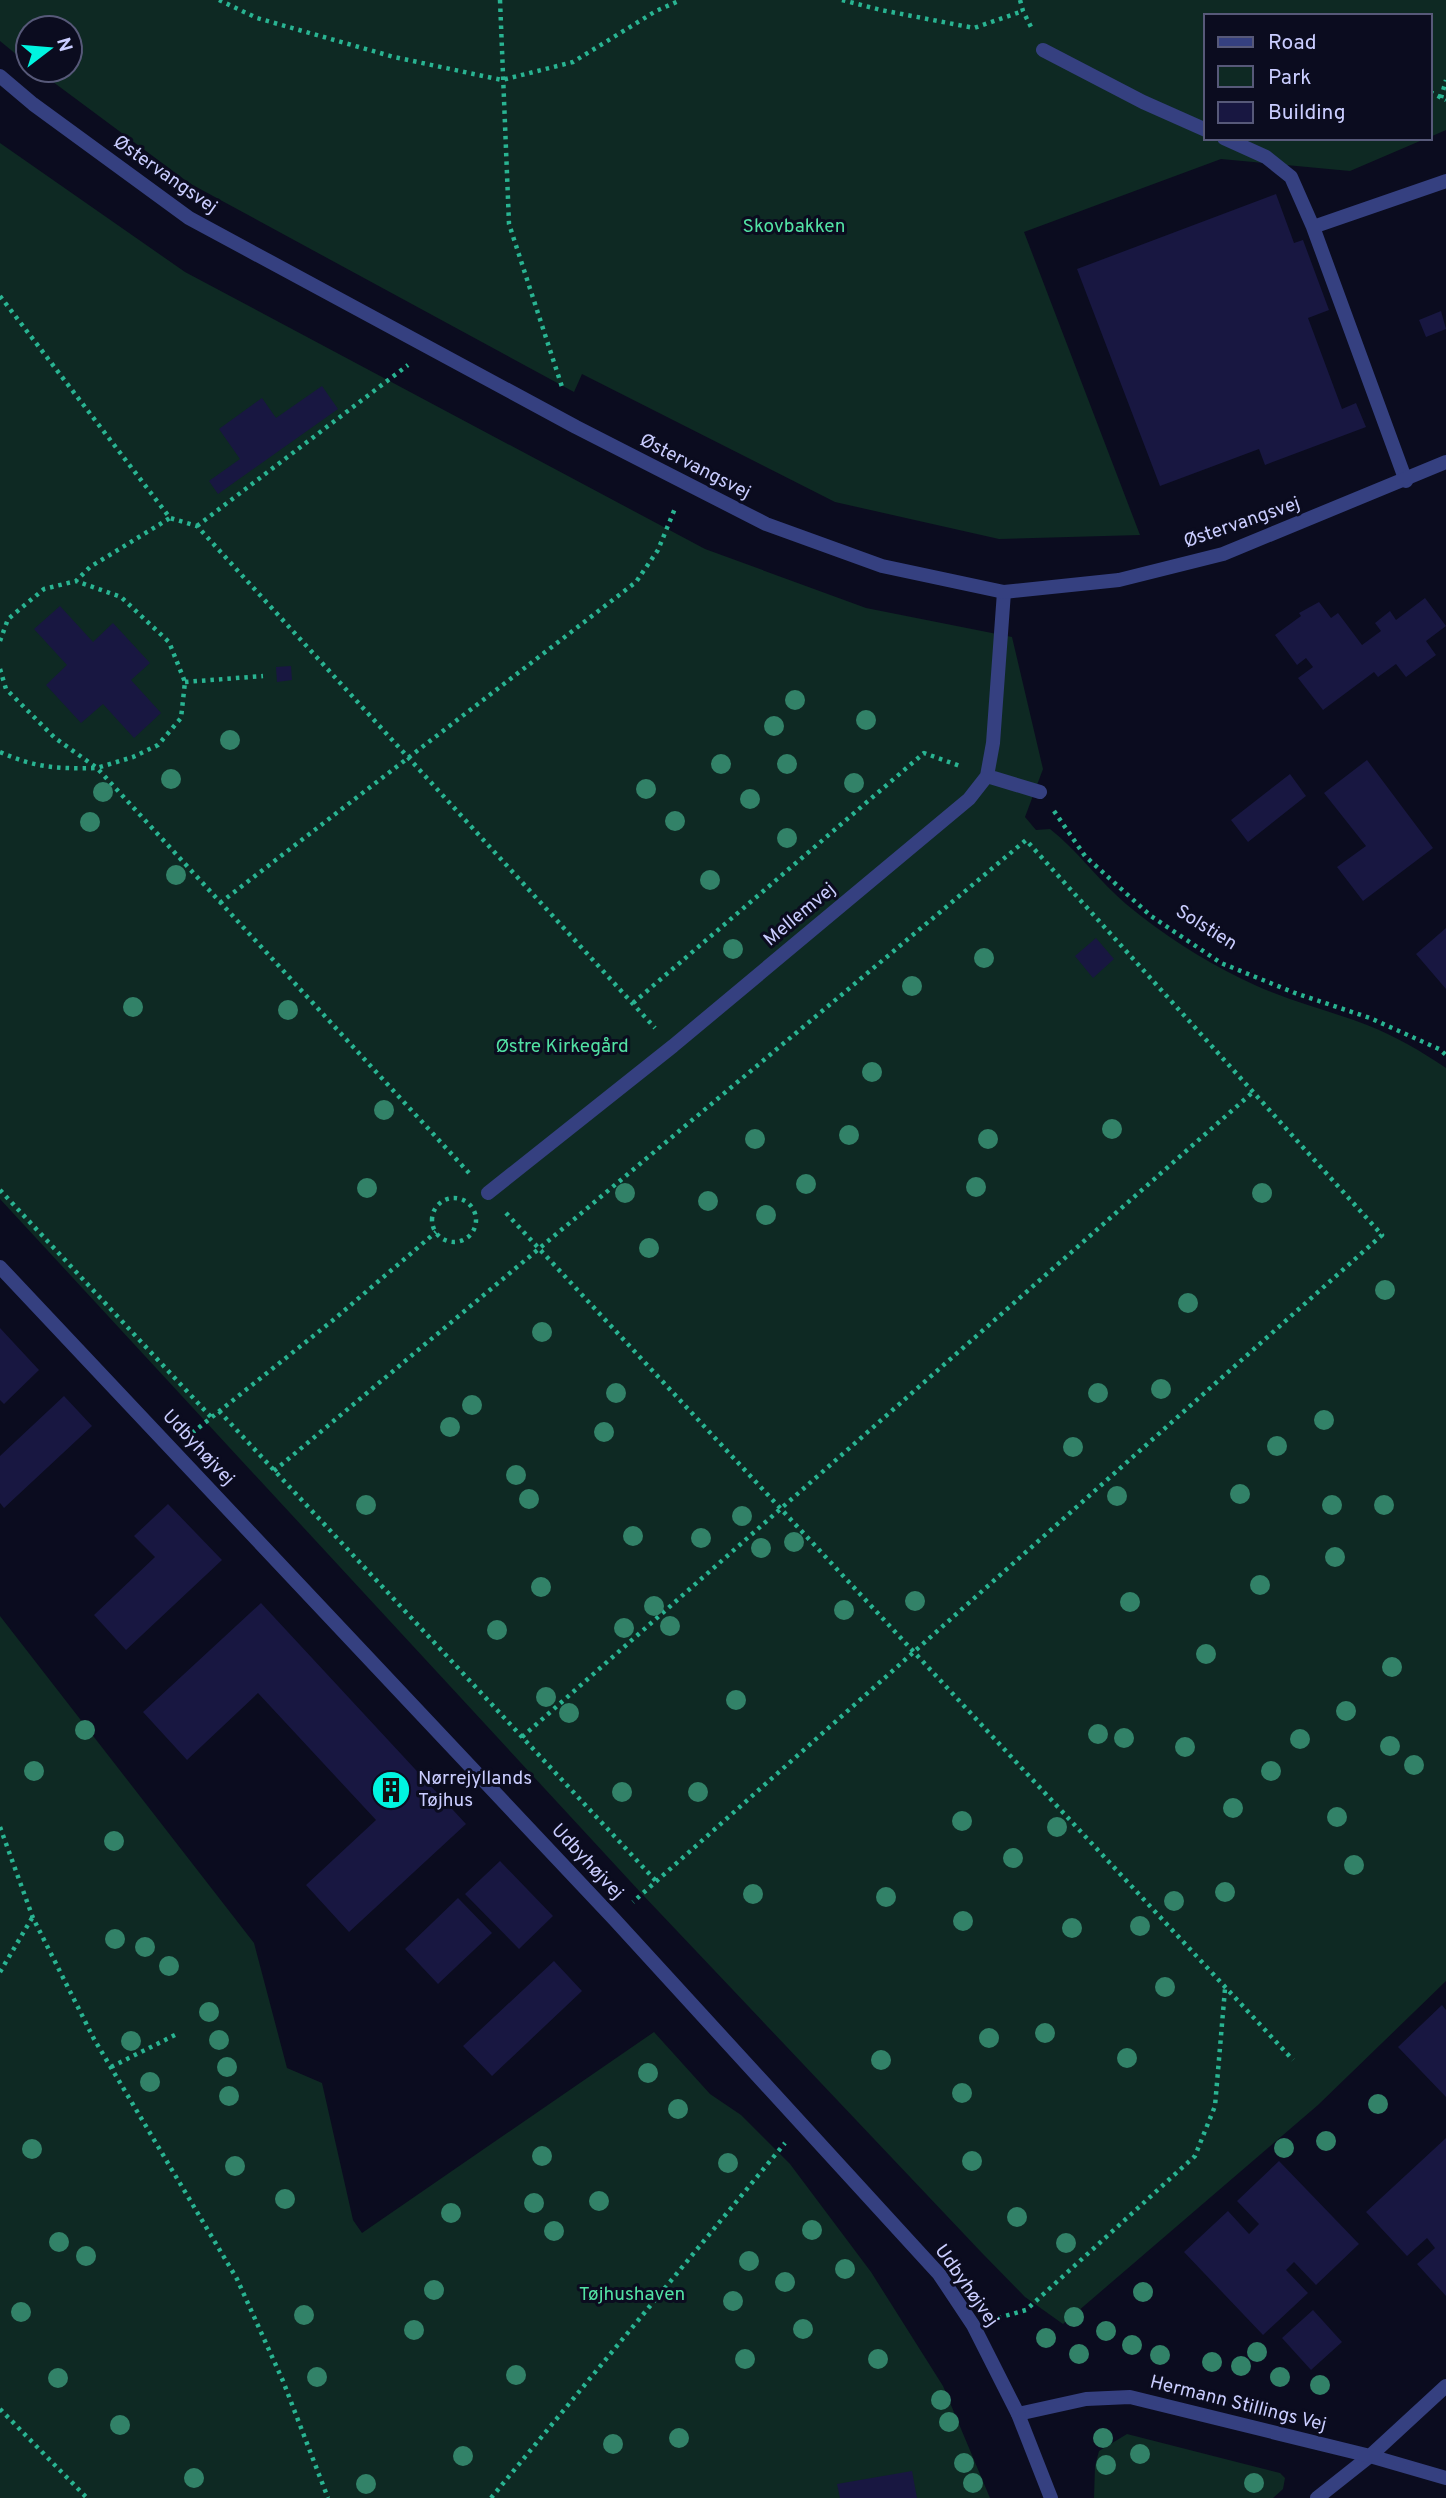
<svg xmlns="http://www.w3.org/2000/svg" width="1446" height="2498" font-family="Overpass,sans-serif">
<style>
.green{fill:#0e2923}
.building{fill:#181741}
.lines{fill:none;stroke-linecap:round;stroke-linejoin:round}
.path{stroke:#29b492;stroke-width:4.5;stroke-dasharray:3.5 5;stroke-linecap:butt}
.service{stroke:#354080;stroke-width:14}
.minor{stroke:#354080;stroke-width:14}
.tertiary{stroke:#354080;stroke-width:14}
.tree{fill:#328268}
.labels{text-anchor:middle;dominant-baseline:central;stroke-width:6;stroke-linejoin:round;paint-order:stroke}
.street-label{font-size:19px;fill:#cacdff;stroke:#0b0c1f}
.park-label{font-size:19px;fill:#52e2a4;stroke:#0b0c1f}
.poi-label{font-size:19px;fill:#cacdff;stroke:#0b0c1f;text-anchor:start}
</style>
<rect width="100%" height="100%" fill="#0b0c1f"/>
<path class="green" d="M0,0H1446V130L1430,137V16H1206V138H1427L1350,171L1221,159L1024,232L1140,535L999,539L835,502L582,374L574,392L189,183L37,70H70V28H28V64L0,41Z
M0,143L185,272L705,549L866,608L1012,637L1043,769L1025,817L1036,830L1050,829C1078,851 1099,881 1126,904C1161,933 1201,959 1242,979C1282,999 1325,1009 1367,1025C1395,1036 1421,1051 1446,1068V1981L1318,2105L1063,2324L1025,2297L982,2253L642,1894L0,1199Z
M0,1616L254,1943L287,2068L322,2083L353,2220L362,2233L654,2032L710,2094L741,2115L790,2164L871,2272L943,2386L990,2498H0Z
M1127,2434L1280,2473L1285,2478L1283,2489L1273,2498H1094L1095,2466L1099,2451Z"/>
<path class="building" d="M1276,194L1294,243L1303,240L1329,310L1308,318L1342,409L1356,403L1366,427L1265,465L1259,449L1160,486L1077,269Z
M1441,311L1446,329L1426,337L1419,320Z
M322,386L338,409L218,494L209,481L240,459L219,429L262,398L276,418Z
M1425,598L1446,626L1426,641L1436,655L1406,677L1396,664L1378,677L1374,672L1323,710L1298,678L1313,667L1306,658L1297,665L1275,635L1301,616L1299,613L1319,602L1331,618L1338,613L1362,645L1381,631L1375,623L1390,611L1396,620Z
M60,606L93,642L113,623L150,663L131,680L161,713L134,738L103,704L81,723L46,685L67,665L34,629Z
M291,666L292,680L277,682L276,667Z
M1367,760L1433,848L1363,901L1337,867L1366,846L1324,793Z
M1290,774L1306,796L1248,842L1231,820Z
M1446,928V989L1416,954Z
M1096,938L1114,959L1093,978L1075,956Z
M0,1328L39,1370L4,1404L0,1400Z
M64,1396L92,1426L4,1508L0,1503V1456Z
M168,1504L222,1560L126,1650L94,1615L155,1557L134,1536Z
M261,1603L466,1824L349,1932L306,1885L376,1820L258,1693L187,1760L143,1712Z
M500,1861L553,1916L519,1949L465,1894Z
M458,1898L492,1933L438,1984L405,1949Z
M554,1961L582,1991L492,2076L463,2046Z
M1442,2005L1446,2010V2097L1398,2047Z
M1446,2138V2296L1417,2264L1435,2248L1427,2238L1407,2256L1366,2212Z
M1279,2161L1359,2244L1316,2285L1294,2262L1286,2270L1308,2293L1263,2335L1184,2252L1228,2211L1249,2234L1259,2224L1237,2201Z
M1313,2310L1342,2342L1311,2370L1282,2338Z
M912,2471L917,2498H840L837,2484Z"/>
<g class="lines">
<path class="path" d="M219,0L257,18L394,57L502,80L573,62L656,11L681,0
M500,0L509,224L563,390
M842,0L881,10L974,28L1023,11
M1020,0L1023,11L1031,27
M1430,92L1446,100
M1441,98L1446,80
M0,296L170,518L197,526L655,1028
M197,526L408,365
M0,641L8,619L44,589L76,581L90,567L170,518
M0,669L6,689L55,738L97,768L133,757L158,745L181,718L185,682L169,642L121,597L76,581
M185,682L263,676
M0,752C35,768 60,769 97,768L469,1173
M1054,811L1085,856L1151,916L1221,963L1295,993L1370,1018L1439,1049L1446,1055
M220,903L636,582L658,550L676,506
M633,1003L924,753L960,766
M0,1190L211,1417
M432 1220a22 22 0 1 1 44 0a22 22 0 1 1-44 0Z
M506,1213L1293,2060
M219,1411L656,1881
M192,1433L332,1321L436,1232
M274,1471L1026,840L1382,1235L633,1902
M522,1737L1253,1092
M0,1827L33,1918L94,2039L237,2279L283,2381L328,2498
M0,1972L32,1918
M111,2067L175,2035
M998,2318L1026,2310L1195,2156L1215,2106L1225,1989
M0,2409L87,2498
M491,2498L785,2143"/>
<path class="service" d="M1043,50L1143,102L1206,130
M1224,138L1266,157L1291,177L1313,227
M1406,481L1313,227L1446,181
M987,776L1040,792
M488,1193L673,1046L969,799L987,776L993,743L1004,592
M1317,2498L1370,2456"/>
<path class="minor" d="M1018,2414L1086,2399L1130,2397L1370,2456L1446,2478
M1370,2456L1446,2386"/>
<path class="tertiary" d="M0,76L33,104L189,218L576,427L766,524L882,566L1004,592L1119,580L1223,554L1446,462
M0,1267L614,1919L939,2274L973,2325L1018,2414L1051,2498"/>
</g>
<g class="tree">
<circle cx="795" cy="700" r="10"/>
<circle cx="866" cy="720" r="10"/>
<circle cx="774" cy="726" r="10"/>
<circle cx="230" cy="740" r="10"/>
<circle cx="721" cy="764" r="10"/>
<circle cx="787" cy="764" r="10"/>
<circle cx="171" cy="779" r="10"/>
<circle cx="854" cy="783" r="10"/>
<circle cx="646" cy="789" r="10"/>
<circle cx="103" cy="792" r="10"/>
<circle cx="750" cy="799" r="10"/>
<circle cx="675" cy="821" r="10"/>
<circle cx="90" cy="822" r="10"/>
<circle cx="787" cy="838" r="10"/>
<circle cx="176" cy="875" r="10"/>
<circle cx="710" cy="880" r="10"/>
<circle cx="733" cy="949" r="10"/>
<circle cx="984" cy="958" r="10"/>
<circle cx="912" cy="986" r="10"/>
<circle cx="133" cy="1007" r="10"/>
<circle cx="288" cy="1010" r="10"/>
<circle cx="872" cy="1072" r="10"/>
<circle cx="384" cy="1110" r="10"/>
<circle cx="1112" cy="1129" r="10"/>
<circle cx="849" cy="1135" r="10"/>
<circle cx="755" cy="1139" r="10"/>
<circle cx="988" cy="1139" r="10"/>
<circle cx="806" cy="1184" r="10"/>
<circle cx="976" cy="1187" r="10"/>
<circle cx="367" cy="1188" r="10"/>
<circle cx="625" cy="1193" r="10"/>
<circle cx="1262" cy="1193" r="10"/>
<circle cx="708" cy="1201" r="10"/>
<circle cx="766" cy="1215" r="10"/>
<circle cx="649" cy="1248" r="10"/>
<circle cx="1385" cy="1290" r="10"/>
<circle cx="1188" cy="1303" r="10"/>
<circle cx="542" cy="1332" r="10"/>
<circle cx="1161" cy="1389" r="10"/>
<circle cx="616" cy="1393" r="10"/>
<circle cx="1098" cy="1393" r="10"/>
<circle cx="472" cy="1405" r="10"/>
<circle cx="1324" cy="1420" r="10"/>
<circle cx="450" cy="1427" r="10"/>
<circle cx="604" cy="1432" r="10"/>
<circle cx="1277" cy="1446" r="10"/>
<circle cx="1073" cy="1447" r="10"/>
<circle cx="516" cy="1475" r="10"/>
<circle cx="1240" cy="1494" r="10"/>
<circle cx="1117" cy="1496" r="10"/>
<circle cx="529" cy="1499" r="10"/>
<circle cx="366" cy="1505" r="10"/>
<circle cx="1332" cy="1505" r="10"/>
<circle cx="1384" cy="1505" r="10"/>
<circle cx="742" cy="1516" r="10"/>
<circle cx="633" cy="1536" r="10"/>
<circle cx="701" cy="1538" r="10"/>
<circle cx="794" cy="1542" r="10"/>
<circle cx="761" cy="1548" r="10"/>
<circle cx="1335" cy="1557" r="10"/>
<circle cx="1260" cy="1585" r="10"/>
<circle cx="541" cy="1587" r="10"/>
<circle cx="915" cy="1601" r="10"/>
<circle cx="1130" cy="1602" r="10"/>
<circle cx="654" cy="1606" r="10"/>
<circle cx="844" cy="1610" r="10"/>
<circle cx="670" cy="1626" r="10"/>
<circle cx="624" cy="1628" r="10"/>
<circle cx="497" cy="1630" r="10"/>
<circle cx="1206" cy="1654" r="10"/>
<circle cx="1392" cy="1667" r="10"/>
<circle cx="546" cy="1697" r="10"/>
<circle cx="736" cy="1700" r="10"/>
<circle cx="1346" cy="1711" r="10"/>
<circle cx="569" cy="1713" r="10"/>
<circle cx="85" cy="1730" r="10"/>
<circle cx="1098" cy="1734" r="10"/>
<circle cx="1124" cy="1738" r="10"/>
<circle cx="1300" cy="1739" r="10"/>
<circle cx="1390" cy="1746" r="10"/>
<circle cx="1185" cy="1747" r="10"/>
<circle cx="1414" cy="1765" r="10"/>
<circle cx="34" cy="1771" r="10"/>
<circle cx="1271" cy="1771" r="10"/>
<circle cx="622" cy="1792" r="10"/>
<circle cx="698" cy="1792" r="10"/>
<circle cx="1233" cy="1808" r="10"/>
<circle cx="1337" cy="1817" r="10"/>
<circle cx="962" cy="1821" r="10"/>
<circle cx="1057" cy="1827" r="10"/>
<circle cx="114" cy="1841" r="10"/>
<circle cx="1013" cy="1858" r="10"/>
<circle cx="1354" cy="1865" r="10"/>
<circle cx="1225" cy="1892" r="10"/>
<circle cx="753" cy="1894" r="10"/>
<circle cx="886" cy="1897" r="10"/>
<circle cx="1174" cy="1901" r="10"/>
<circle cx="963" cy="1921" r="10"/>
<circle cx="1140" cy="1926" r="10"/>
<circle cx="1072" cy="1928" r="10"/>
<circle cx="115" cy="1939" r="10"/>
<circle cx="145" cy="1947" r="10"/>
<circle cx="169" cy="1966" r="10"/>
<circle cx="1165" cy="1987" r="10"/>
<circle cx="209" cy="2012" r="10"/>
<circle cx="1045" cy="2033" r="10"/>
<circle cx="989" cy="2038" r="10"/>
<circle cx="219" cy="2040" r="10"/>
<circle cx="131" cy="2041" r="10"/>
<circle cx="1127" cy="2058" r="10"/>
<circle cx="881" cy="2060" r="10"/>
<circle cx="227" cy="2067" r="10"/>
<circle cx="648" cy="2073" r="10"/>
<circle cx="150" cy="2082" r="10"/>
<circle cx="962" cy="2093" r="10"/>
<circle cx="229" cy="2096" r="10"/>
<circle cx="1378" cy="2104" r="10"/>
<circle cx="678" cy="2109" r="10"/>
<circle cx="1326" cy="2141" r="10"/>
<circle cx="1284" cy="2148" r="10"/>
<circle cx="32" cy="2149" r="10"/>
<circle cx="542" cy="2156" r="10"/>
<circle cx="972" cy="2161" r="10"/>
<circle cx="728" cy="2163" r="10"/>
<circle cx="235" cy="2166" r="10"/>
<circle cx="285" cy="2199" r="10"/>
<circle cx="599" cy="2201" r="10"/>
<circle cx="534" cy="2203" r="10"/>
<circle cx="451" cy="2213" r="10"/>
<circle cx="1017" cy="2217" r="10"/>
<circle cx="812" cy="2230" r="10"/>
<circle cx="554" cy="2231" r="10"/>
<circle cx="59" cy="2242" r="10"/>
<circle cx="1066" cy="2243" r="10"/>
<circle cx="86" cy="2256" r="10"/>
<circle cx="749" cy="2261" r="10"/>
<circle cx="845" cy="2269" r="10"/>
<circle cx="785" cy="2282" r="10"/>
<circle cx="434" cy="2290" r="10"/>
<circle cx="1143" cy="2292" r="10"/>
<circle cx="733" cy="2301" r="10"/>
<circle cx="21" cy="2312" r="10"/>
<circle cx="304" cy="2315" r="10"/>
<circle cx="1074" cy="2317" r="10"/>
<circle cx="803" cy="2329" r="10"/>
<circle cx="414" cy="2330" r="10"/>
<circle cx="1106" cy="2331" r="10"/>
<circle cx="1046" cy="2338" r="10"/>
<circle cx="1132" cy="2345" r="10"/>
<circle cx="1257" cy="2352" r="10"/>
<circle cx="1079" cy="2354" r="10"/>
<circle cx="1160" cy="2355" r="10"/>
<circle cx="745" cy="2359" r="10"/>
<circle cx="878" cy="2359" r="10"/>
<circle cx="1212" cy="2362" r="10"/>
<circle cx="1241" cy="2366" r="10"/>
<circle cx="516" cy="2375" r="10"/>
<circle cx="317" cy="2377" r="10"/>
<circle cx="1280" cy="2377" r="10"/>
<circle cx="58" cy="2378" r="10"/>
<circle cx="1320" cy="2385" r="10"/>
<circle cx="941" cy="2400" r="10"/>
<circle cx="949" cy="2422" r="10"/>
<circle cx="120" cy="2425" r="10"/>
<circle cx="679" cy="2438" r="10"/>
<circle cx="1103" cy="2438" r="10"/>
<circle cx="613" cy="2444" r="10"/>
<circle cx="1140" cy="2454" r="10"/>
<circle cx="463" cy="2456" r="10"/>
<circle cx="964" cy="2463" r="10"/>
<circle cx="1106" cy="2465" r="10"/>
<circle cx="194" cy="2478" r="10"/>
<circle cx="973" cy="2483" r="10"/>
<circle cx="1254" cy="2483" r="10"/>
<circle cx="366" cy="2484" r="10"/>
</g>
<defs>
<g id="building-disc" transform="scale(2.0125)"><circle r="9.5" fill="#00f5e0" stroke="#0b0c1f"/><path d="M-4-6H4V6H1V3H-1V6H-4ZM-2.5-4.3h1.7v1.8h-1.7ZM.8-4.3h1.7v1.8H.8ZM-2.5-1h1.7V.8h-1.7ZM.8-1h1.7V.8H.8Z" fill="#111"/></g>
</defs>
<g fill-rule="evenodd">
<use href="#building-disc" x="391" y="1790"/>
</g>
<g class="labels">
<g class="street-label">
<text transform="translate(165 175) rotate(35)">Østervangsvej</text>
<text transform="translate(695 467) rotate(27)">Østervangsvej</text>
<text transform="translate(1242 523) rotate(-19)">Østervangsvej</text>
<text transform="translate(800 915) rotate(-40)">Mellemvej</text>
<text transform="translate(1206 928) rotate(32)">Solstien</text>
<text transform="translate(198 1448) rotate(47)">Udbyhøjvej</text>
<text transform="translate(587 1862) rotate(47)">Udbyhøjvej</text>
<text transform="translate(966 2286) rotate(55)">Udbyhøjvej</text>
<text transform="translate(1238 2404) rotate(14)">Hermann Stillings Vej</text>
</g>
<g class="park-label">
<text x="794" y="227">Skovbakken</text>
<text x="562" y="1047">Østre Kirkegård</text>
<text x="632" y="2295">Tøjhushaven</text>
</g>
<g class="poi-label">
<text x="418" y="1779">Nørrejyllands<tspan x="418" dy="22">Tøjhus</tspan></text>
</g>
</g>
<rect x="1204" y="14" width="228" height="126" fill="#0b0c1f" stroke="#575979" stroke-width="2"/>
<rect x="1218" y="37" width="35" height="10" fill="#354080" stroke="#575979" stroke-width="2"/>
<text x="1268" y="49" font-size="21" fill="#cacdff">Road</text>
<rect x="1218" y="66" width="35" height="21" fill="#0e2923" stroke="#575979" stroke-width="2"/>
<text x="1268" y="84" font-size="21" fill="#cacdff">Park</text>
<rect x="1218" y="102" width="35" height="21" fill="#181741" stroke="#575979" stroke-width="2"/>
<text x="1268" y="119" font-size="21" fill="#cacdff">Building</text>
<g transform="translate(49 49) rotate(74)"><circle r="33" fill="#0b0c1f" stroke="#575979" stroke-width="2"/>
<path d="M0-5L12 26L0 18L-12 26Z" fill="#00f5e0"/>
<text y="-10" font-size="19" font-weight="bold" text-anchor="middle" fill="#cacdff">N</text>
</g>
</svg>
